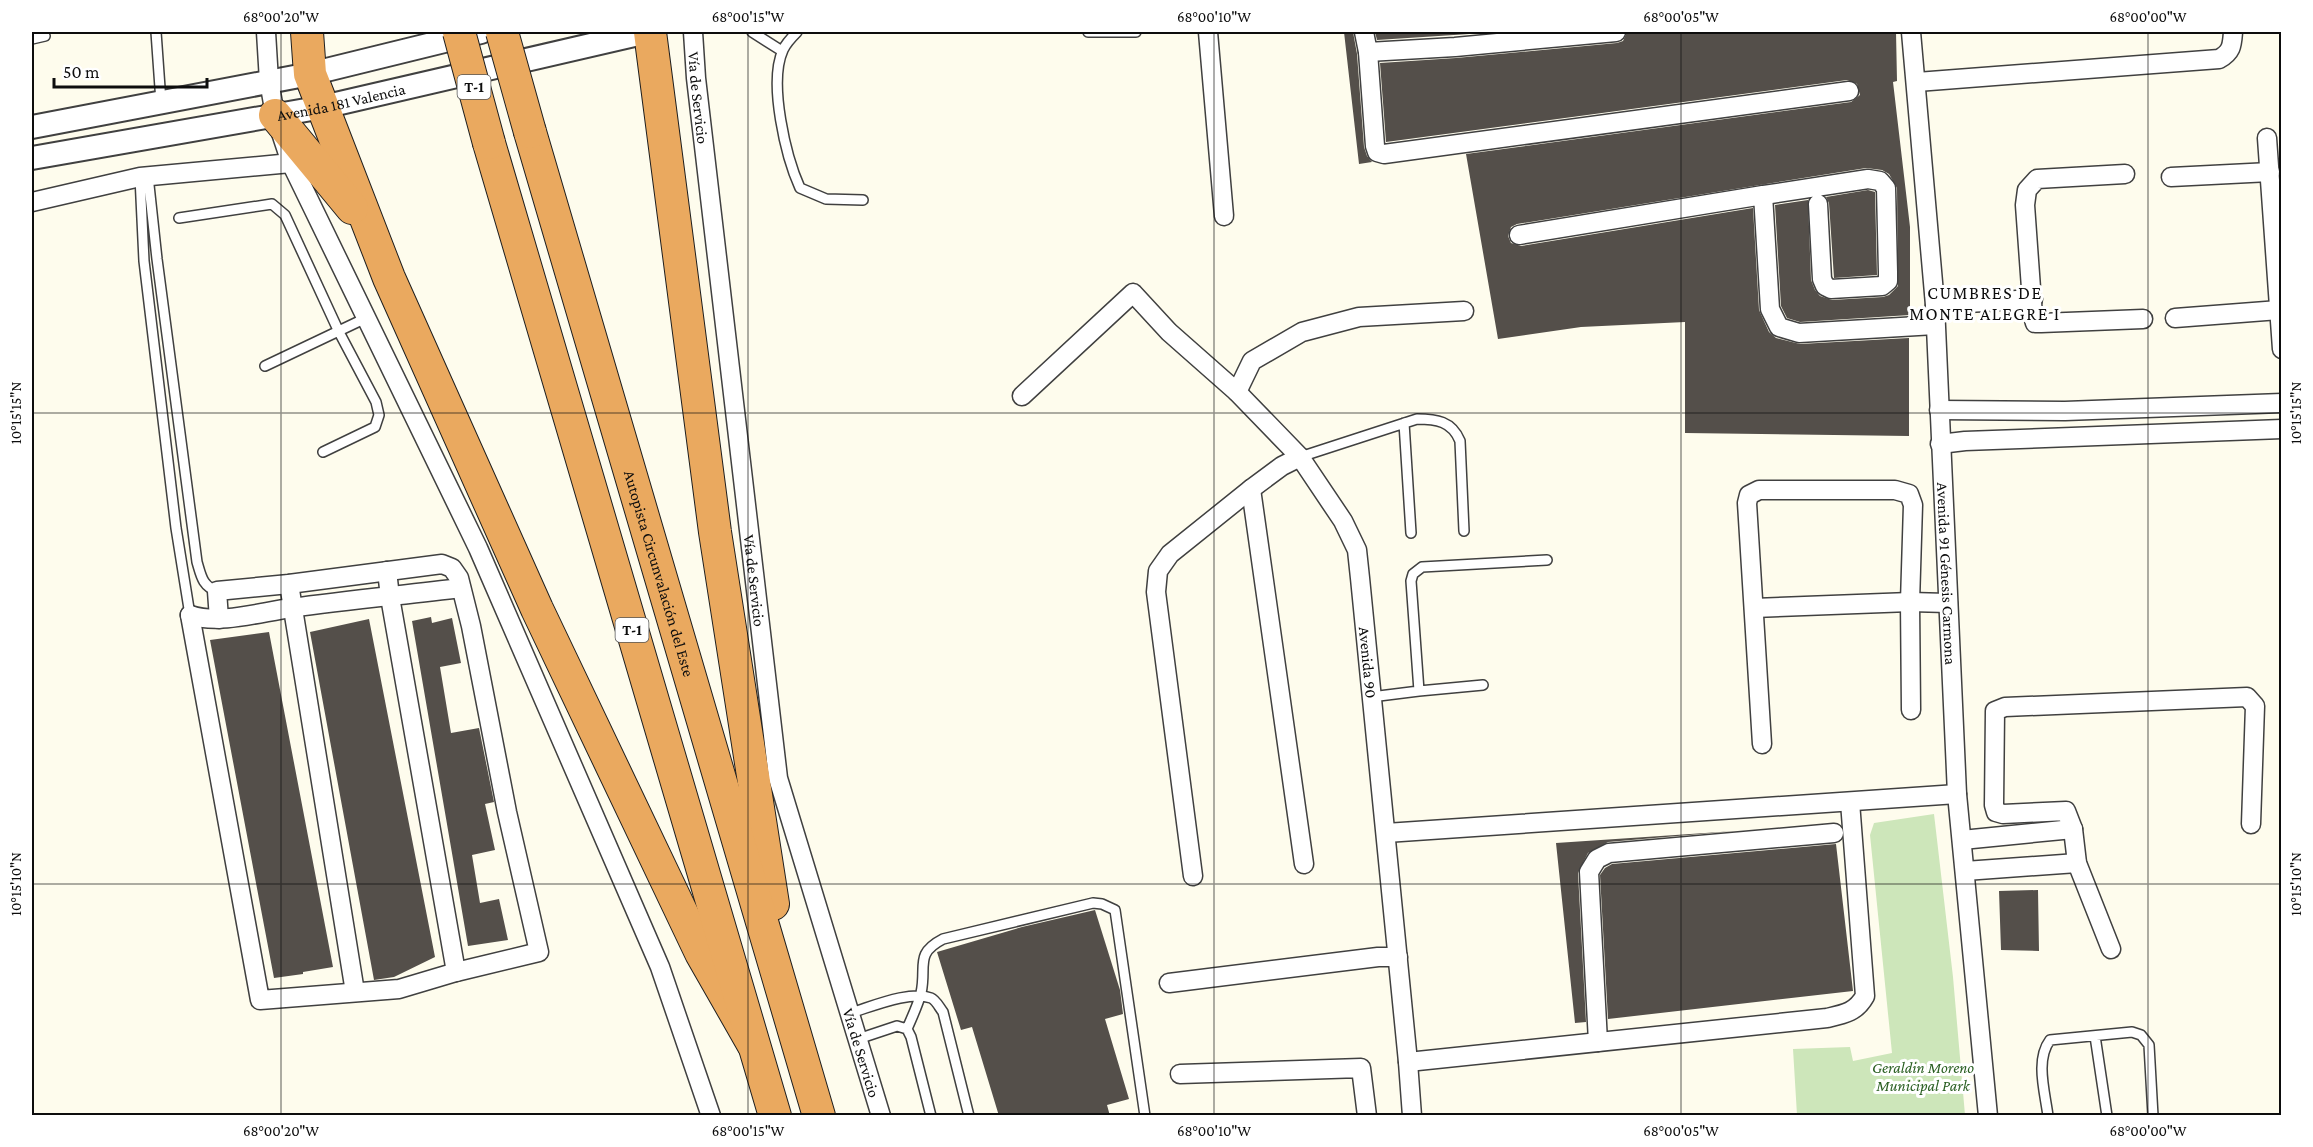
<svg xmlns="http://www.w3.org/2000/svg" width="2313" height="1147" font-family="'Crimson Pro',serif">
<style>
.green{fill:#cde6ba}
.building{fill:#544f4a}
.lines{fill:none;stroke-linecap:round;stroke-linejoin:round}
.service-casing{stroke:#404040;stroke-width:12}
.minor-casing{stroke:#404040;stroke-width:21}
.tertiary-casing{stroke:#404040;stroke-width:26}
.motorway-casing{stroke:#1e1e1e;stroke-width:34}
.service{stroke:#fff;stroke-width:9}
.minor{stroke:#fff;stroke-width:18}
.tertiary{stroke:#fff;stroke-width:22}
.motorway{stroke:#eaa95f;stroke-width:32}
.motorway-bridge-casing{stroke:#1e1e1e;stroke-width:34;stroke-linecap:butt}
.motorway-bridge{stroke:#eaa95f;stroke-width:32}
.ticks{fill:none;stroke:#0d0d0d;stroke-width:1.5;stroke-opacity:0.45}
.labels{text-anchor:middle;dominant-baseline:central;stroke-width:6;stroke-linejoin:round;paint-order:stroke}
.shield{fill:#fff;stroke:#565656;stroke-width:1.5}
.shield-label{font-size:15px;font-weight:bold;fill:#0d0d0d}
.street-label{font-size:16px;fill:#0d0d0d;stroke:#fff}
.park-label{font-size:16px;font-style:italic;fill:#2a5f22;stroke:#fff}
.neighbourhood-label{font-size:18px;letter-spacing:1.5px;fill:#0d0d0d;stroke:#fff}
.neatline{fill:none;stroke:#0d0d0d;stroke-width:2}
.ticks-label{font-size:15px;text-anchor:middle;fill:#0d0d0d}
</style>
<rect width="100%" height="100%" fill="#fefced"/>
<path class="green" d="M1934,814L1953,977L1965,1115H1797L1793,1049L1850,1047L1853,1061L1892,1053L1870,835L1874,823Z"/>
<path class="building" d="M1344,32H1353L1357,54L1364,147L1367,156L1372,162L1359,164Z
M1375,32H1500L1377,40Z
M1627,32H1896L1897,81L1893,82L1910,227V315L1800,322L1787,318L1781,306L1775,205L1808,200L1811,280L1815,290L1820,296L1832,300L1883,297L1889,295L1898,286L1897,188L1889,174L1882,170L1866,168L1517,224L1511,227L1508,236L1511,243L1521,246L1753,208L1759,310L1769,332L1776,338L1800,344L1909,338V436L1685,433V322L1581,327L1498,339L1466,154L1851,102L1860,95L1857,84L1847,80L1386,142L1380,63L1456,58L1617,43L1623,41Z
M1868,190L1875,192L1877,275L1834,278L1829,203L1826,197Z
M431,617L432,623L452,618L461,663L440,667L451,733L479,728L494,802L485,804L495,850L472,855L480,903L499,899L508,940L468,946L412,621Z
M369,619L435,957L394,977L374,980L310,632Z
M269,632L333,967L303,972V974L274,978L210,640Z
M1735,831L1608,842L1588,853L1578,873L1586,1022L1575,1023L1556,843Z
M1836,844L1853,991L1608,1019L1600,875L1605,868L1612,864Z
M2038,890L2039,951L2001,950L1999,891Z
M1095,910L1120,990L1123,1014L1105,1019L1129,1099L1107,1105L1110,1116H999L972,1027L961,1030L937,952L1022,927Z"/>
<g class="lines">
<g class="service-casing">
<path id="service" d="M156,32L161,102
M752,32L782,51
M797,32C792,37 786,43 783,50C768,83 786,157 800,188L826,199L863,200
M1088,32H1136
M32,39L45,36
M148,176L157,259L197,562C201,575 202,586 217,591
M140,177L144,261L176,528L190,615
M179,218L272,204L285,215L339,332L376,402L379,415L375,427L323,452
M265,366L366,318
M1404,423L1411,533
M1300,457L1417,419C1436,419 1452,421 1460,441L1464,531
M1419,691L1483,685
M1371,697L1419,691L1411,581L1413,574L1422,567L1547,560
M850,1013C871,1007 910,990 931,998C936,1000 939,1007 943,1012L969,1116
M907,1029C912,1017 918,1005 921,993C927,966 914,954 943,939L1093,903L1102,904L1115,910L1145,1116
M2095,1036L2107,1116
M858,1039L897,1026L907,1029L911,1037L931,1116
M2048,1116C2045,1092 2035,1060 2050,1040L2132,1032L2141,1035L2149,1045L2153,1116"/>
</g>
<g class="minor-casing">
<g id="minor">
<path d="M266,32L269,81L275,115L291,163L478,548L660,967L711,1116"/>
<path id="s1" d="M693,32L696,78L778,778L881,1116"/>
<path d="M1208,32L1224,216"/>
<path d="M1364,32L1368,52L1455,47L1616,32"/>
<path id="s2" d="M1911,32L1935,305L1957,794L1988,1116"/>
<path d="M1368,52L1375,146L1377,152L1384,154L1849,91"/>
<path d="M1917,82L2219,59C2232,52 2232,45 2233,32"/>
<path d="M2267,138L2282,349"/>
<path d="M2125,174L2037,179L2027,190L2025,205L2033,316L2035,323H2041L2143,319"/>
<path d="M2171,177L2270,172"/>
<path d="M1764,195L1868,179L1880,181L1886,188L1888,272V281L1882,286L1831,289L1825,286L1822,279L1818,204"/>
<path d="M32,202L140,177L291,163"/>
<path d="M1519,235L1763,195L1770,309L1779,327L1799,333L1935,325"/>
<path d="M1935,305L2033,299"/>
<path d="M2175,318L2279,310"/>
<path d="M1237,392L1252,361L1302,332L1359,317L1464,311"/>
<path id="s3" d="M1022,396L1133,293L1169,332L1237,392L1300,457L1343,521L1357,550L1360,578L1408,1062L1412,1116"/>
<path d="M1939,410L2065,411L2282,403"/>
<path d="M1940,444L1965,441L2282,429"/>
<path d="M1251,489L1304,864"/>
<path d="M387,571L390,597L456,972"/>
<path d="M289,584L355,992"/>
<path d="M1754,608L1910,602L1948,603"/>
<path d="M190,615L260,1000L399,989L456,972L539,952L507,812L471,626L459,578L452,568L442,564L289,584L217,591L219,619"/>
<path d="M190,615C219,625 261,612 291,608C347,600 404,595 461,588"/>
<path d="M1762,744L1747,503L1749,495L1759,490H1895L1909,494L1913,505L1910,602L1911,710"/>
<path d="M1386,833L1957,794"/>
<path d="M1962,840L2073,829"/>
<path d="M1965,871L2077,863"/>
<path d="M1193,876L1156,592L1158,571L1170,554L1251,489L1282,466L1300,457"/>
<path d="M2111,949L2077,863L2073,829L2066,811L2003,814L1996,812L1994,805L1995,711L2005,707L2247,697L2255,706L2251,824"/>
<path d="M1169,983L1378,957H1398"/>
<path d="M1598,1042L1589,872L1597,859L1609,853L1834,833"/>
<path d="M1408,1062L1827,1018C1845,1014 1856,1012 1865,996L1850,802"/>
<path d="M1180,1074L1361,1068L1367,1116"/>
</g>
</g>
<g class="tertiary-casing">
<g id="tertiary">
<path d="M32,127L310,74L481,32"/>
<path id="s4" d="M32,158L323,107L647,32"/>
</g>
</g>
<g class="motorway-casing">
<g id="motorway">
<path d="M307,32L310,74L389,278L537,609L701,953L753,1044"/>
<path d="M650,32L715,532L773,904"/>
<path d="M275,115L352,208"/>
<path id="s5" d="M530,132L819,1116"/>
<path d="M489,143L775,1116"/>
</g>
</g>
<use href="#service" class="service"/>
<use href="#minor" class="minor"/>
<use href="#tertiary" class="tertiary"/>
<use href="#motorway" class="motorway"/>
<g class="motorway-bridge-casing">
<path id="motorway-bridge" d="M459,32L489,143
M502,32L530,132"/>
</g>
<use href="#motorway-bridge" class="motorway-bridge"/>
</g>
<path class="ticks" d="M281,32V1116M748,32V1116M1214,32V1116M1681,32V1116M2148,32V1116M32,413H2282M32,884H2282"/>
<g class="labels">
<g class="shield">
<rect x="457.5" y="75" width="33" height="24" rx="4.5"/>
<rect x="615.5" y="618" width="33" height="24" rx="4.5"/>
</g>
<g class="shield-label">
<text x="474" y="87">T-1</text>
<text x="632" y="630">T-1</text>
</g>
<g class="street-label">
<text stroke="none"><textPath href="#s1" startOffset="66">Vía de Servicio</textPath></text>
<text stroke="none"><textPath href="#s4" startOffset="314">Avenida 181 Valencia</textPath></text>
<text stroke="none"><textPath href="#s5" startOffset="460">Autopista Circunvalación del Este</textPath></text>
<text stroke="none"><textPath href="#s2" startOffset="543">Avenida 91 Génesis Carmona</textPath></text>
<text stroke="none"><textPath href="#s1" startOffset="552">Vía de Servicio</textPath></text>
<text stroke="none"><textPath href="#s3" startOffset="608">Avenida 90</textPath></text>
<text stroke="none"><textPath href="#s1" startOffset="1038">Vía de Servicio</textPath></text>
</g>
<g class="park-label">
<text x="1923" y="1067">Geraldin Moreno<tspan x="1923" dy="18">Municipal Park</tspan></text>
</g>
<g class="neighbourhood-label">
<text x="1985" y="293">CUMBRES DE<tspan x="1985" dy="21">MONTE ALEGRE I</tspan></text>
</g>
</g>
<rect width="2313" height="1147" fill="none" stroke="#ffffff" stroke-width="66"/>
<path d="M54 78v9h153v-9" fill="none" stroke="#0d0d0d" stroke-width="3"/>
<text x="63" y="78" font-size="18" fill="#0d0d0d" stroke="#ffffff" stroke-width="4.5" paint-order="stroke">50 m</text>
<rect x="33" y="33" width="2247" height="1081" class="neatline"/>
<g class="ticks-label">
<text x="281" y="22">68°00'20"W</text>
<text x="748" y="22">68°00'15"W</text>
<text x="1214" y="22">68°00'10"W</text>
<text x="1681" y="22">68°00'05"W</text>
<text x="2148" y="22">68°00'00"W</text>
<text transform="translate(16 413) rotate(-90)" y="5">10°15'15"N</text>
<text transform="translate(2296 413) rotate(-90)" y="5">10°15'15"N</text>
<text transform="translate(16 884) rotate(-90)" y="5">10°15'10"N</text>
<text transform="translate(2296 884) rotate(-90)" y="5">10°15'10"N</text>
<text x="281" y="1136">68°00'20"W</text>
<text x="748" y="1136">68°00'15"W</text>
<text x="1214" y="1136">68°00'10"W</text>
<text x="1681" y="1136">68°00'05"W</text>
<text x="2148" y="1136">68°00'00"W</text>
</g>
</svg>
